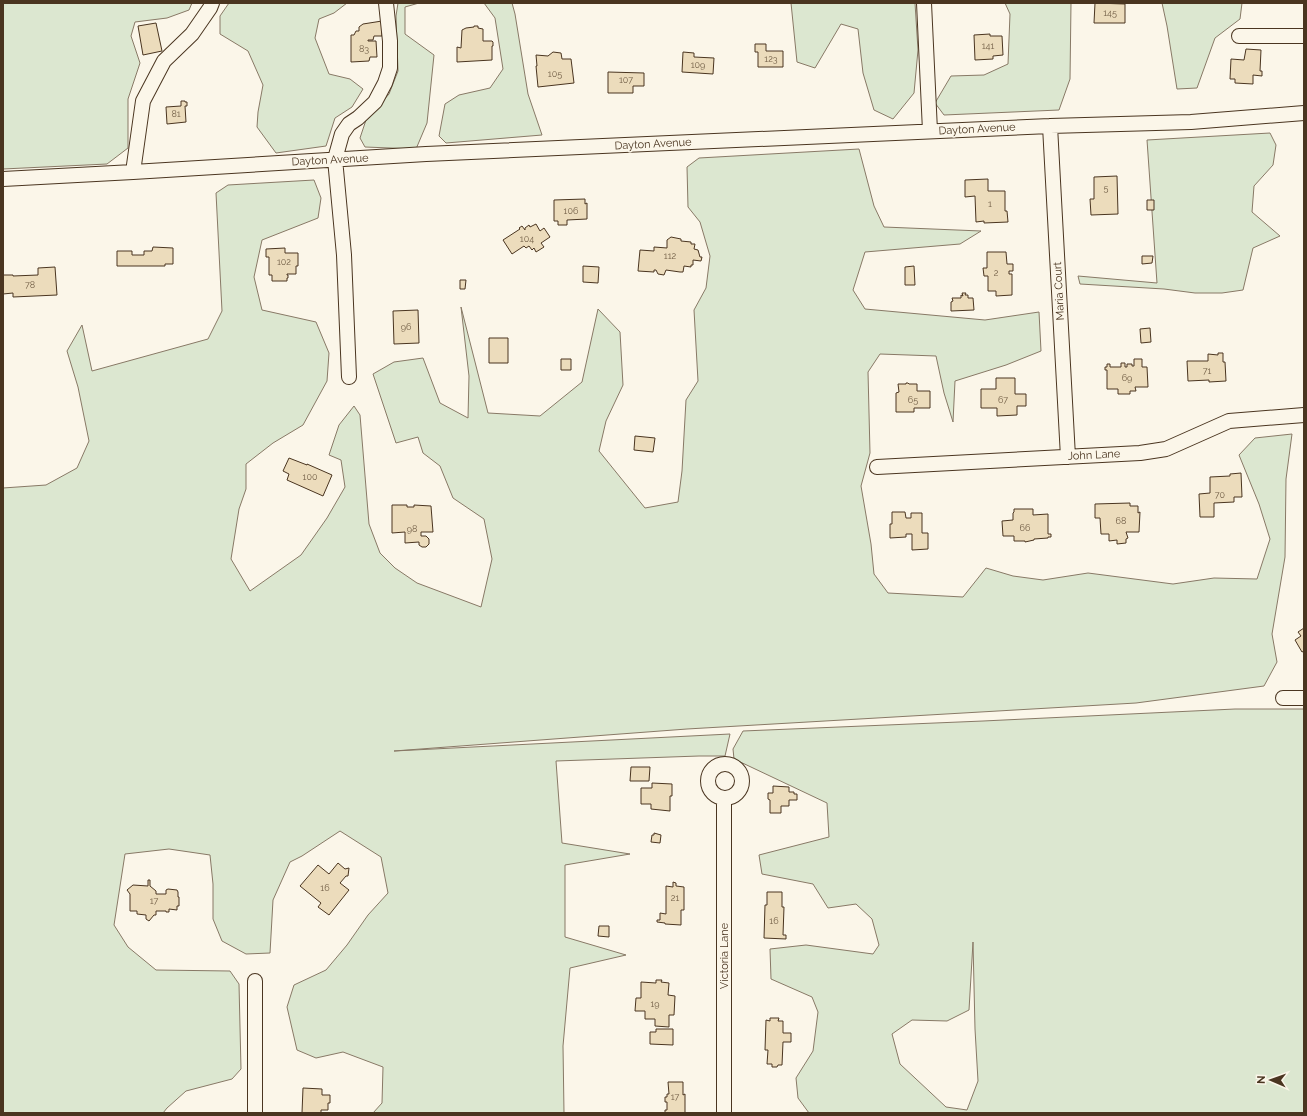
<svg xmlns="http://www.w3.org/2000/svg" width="1307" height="1116" font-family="Raleway,sans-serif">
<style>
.green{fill:#dce7d0;stroke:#887966;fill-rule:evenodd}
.building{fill:#ecdcbc;stroke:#4a3520}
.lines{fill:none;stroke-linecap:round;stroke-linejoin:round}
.minor-casing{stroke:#4a3520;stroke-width:16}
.minor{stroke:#fbf6e9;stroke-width:14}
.labels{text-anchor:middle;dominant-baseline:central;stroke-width:3;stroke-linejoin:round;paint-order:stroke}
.number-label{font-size:9px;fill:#725f47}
.street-label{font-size:11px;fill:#4a3520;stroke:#fbf6e9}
</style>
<rect width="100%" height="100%" fill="#fbf6e9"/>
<path class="green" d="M3,3H192L189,10L167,18L135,22L131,36L140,63L128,99V148L107,164L3,169Z
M229,3H347L334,13L319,19L315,38L329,74L350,79L363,89L352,107L335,118L326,146L276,153L257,127L258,112L263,85L248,51L220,34V16Z
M398,3H419L405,7V34L434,55L427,123L416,149L365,147L360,138L366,120L389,94L398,71L396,16Z
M484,3H512L515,14L528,94L542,135L446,143L439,136L445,104L459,95L490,88L503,69L495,18Z
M791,3H915L918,50L914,93L893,119L874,110L863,73L858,29L841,24L815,68L797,62Z
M1005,3H1071L1070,79L1059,110L944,115L935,103L951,76L984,75L1008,64L1010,14Z
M1162,3H1242L1240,19L1215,38L1197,88L1177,89L1167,26Z
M1270,133L1276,145L1273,165L1254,186L1252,212L1280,236L1253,248L1243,290L1222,293H1195L1164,289L1080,284L1078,276L1157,283L1147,140Z
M859,149L874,206L884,227L981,231L960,244L865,252L853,290L865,309L985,320L1039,312L1041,351L1006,365L955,381L953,422L944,393L936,356L880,354L868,372L870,453L861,486L871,544L874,574L888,593L963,597L986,568L1013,576L1043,580L1088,573L1173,584L1214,578L1257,579L1270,539L1259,504L1239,455L1255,438L1292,434L1286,479L1285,557L1272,634L1277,662L1264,686L1136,703L687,729L394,751L730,734L725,756H699L556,761L562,843L630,854L565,865V937L626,955L570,968L563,1046L564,1113H373L382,1103L383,1067L343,1052L316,1058L297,1050L287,1007L294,985L326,970L347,945L368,915L388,893L381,857L340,831L302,856L290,862L273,900L270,953L246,954L222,941L213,919V884L210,855L169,849L125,854L114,925L128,947L156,970L230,971L239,984L241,1069L232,1079L186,1091L167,1108L163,1113H3V488L46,485L77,468L89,441L78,387L67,351L82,325L92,371L208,339L222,311L216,193L228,185L314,180L321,198L318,218L262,240L254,277L262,310L316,322L329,353L327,381L303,425L273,443L246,464V489L239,509L231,559L250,591L301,555L327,518L345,487L341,460L329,455L339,425L354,406L360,415L369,524L380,553L395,568L417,583L481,607L492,559L484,519L453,498L440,466L423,453L418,437L396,443L373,374L394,362L423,358L440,403L468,418L469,376L461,307L488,413L540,416L582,382L598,309L620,332L623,385L606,421L599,451L645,508L678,502L682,471L686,400L698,381L694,310L706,288L710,256L700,222L688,207L687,167L699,158Z
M1235,709H1304V1113H809L798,1098L796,1078L813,1051L818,1012L812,997L771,979L770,949L806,945L873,954L879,945L872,919L856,904L828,908L813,884L762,874L759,855L829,837L827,803L734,759L733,749L743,731L983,721ZM973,942L975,1029L978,1081L967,1110L946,1107L900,1064L892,1034L912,1020L947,1021L969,1010Z"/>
<path class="building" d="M1095,3L1125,4V23H1094Z
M382,21V36H374L373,40H368V41H376L377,57H370L369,61L351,62V35H354L356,31H359V27L363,24Z
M156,23L162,51L143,55L138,26Z
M474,26H478V28L483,29V41H492L493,42V46H492V60L457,62V47L461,48L462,30L466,28L474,27Z
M990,34V36H1002L1003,55L993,56V59L975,60L974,35Z
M755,44H766V51H783V67H758V52H755Z
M1246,49L1261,50L1260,71H1262V76L1253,75V84L1235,83V79H1230L1231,59L1244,60Z
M553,52L561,53L562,59H571L574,83L538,87L536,66H537L536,55L548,56Z
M683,52L694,53V57L714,58L713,74L682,72Z
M608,72L644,73V86H633V93H608Z
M181,101H185V102H187V106H185L186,122L167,124L166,107L181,106Z
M1117,176L1118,214L1091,215L1090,199H1094V177Z
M988,179V191H1005V211H1007L1008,222L984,223V221L976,222L975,196L965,197V180Z
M585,199V204L587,203V219L567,220V225H558V221H554V200Z
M1147,200H1154V210H1147Z
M536,224L540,231L544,228L550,237L541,243L544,247L536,252L534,248L532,250L529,246L526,248L524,246L512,254L503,240L520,229L519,228L522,226L525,230V228L529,225L530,227Z
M671,237L681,239V241L691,242V244H695L694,249L698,250L700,257H702L701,261L693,260V265H691V267L684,266L683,272H680L666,270L664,275L658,274L656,270H654V272L638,271L640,250L654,251V247L667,248V240Z
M153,247L173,248V264H165V266H117V251H132V255H144V251H152Z
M285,248V253H298V266H296V274H287V275H288V278H287V281H272V275H269V257H266V249Z
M987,252H1006L1007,264H1013V271H1009V274H1012V295L996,296V291H988V276H984L983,268H987Z
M1142,256H1153L1152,263L1142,264Z
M583,266L599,267L598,283L583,282Z
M914,266L915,285H905V267Z
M55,267L57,295L13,297V293L3,294V275H13V276L38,275V268Z
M460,280H466L465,289H460Z
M962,293H966L965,295H968V298H973L974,310L951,311V302L953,301L952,298H961V295L963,296Z
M418,310L419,343L394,344L393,311Z
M1150,328L1151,342L1141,343L1140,329Z
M489,338H508V363H489Z
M1218,353H1223V362H1225L1226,381L1209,382V380L1188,381L1187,361H1208V354L1218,355Z
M561,359H571V370H561Z
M1134,359H1142V367H1147L1148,387H1135L1136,391H1130V394H1118V389H1107V370H1105V367H1107V364H1110V367H1121V363H1125V367H1127V364H1132V366H1134Z
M996,378H1015V394H1026V406H1017V415L997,416V408H981V389H996Z
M906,383H908L909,384H917V391H930V408H914V412H896V393L899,392L898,384H906Z
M635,436L655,438L653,452L634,450Z
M289,458L307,465V464L332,475L323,496L287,480L289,474L283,471Z
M1241,473L1242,497H1234V502L1214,503V517H1200L1199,494L1210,493V477L1230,476V474Z
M1130,503V506H1138V513L1140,512L1139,532H1126L1128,538L1126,539V543L1117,544V540L1109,541V534H1101L1100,518H1095V504Z
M392,505H407V507H414V505L431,506L433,532H421V536H426L429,539V544L426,547H422L419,545V542L405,543V532L392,533Z
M1014,509H1033V515L1048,514V534H1051V537H1048V538L1034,539V540L1025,542V541H1014V536H1003L1002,521L1013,520V513L1014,512Z
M892,512H905L906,518H911V513H922V533H928V549L912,550V534H906V537L890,538V524H892Z
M1304,628V651L1302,652L1295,640L1301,636L1298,632Z
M631,767H650L649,781H630Z
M652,783L672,784V796H670V811L651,809V804H641V788H652Z
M773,786L789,787V792H794V794H797V800H789V806H781V813H770V800L768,799V793H773Z
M654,833L661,835L660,843L651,842L652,835H654Z
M338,863L345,869L349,868L348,876H346L340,883L349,890L329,915L318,907L321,903L300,886L318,865L329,874Z
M148,880H150V886L156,891V894H166V890L168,889L177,890L178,892V897H179V906H177V910L169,909V912H166V911H156V915H154L149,921L146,919V915L137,914V911H130V894L127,890L133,885L148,886Z
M673,882L676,883V886L684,887V910H681V925L665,924V923L657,922V920H660V913L666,914V886L673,887Z
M767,892H782V907H784L783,935H786V939L764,938L765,905H767Z
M599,926H609V937L598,936Z
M656,980H662L661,982L669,983L668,995L675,996L674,1015H669V1027L655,1026V1019H645V1011H635L636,998H641V982L656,983Z
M770,1018H779L778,1021H783V1033H791V1042H783L782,1065H778L777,1067H772V1064H767L768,1050H765L766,1020L770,1021Z
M656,1029H673V1045L650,1044V1032H656Z
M668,1082H683V1095L685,1094V1113H665V1110H667V1102H665V1097H667V1094H669Z
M303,1088L322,1089V1095H330V1103H328V1110H321V1113H302Z"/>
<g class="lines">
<g class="minor-casing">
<path id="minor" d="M924,3L930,131
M1239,36H1304
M1050,126L1068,457
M133,172L143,101L164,61L192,34L210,8L212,3
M3,179L133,172L426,154L1050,126L1191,122L1304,113
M349,377L344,255L335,159L342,134L349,124L358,118L375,102L385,83L390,68V41L386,3
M877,467L1140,453L1166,449L1229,421L1304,415
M1283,698H1304
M708 781a17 17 0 1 1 34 0a17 17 0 1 1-34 0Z
M724,799V1113
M255,981V1113"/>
</g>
<use href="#minor" class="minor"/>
</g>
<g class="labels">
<g class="number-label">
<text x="1110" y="13">145</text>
<text x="988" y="46">141</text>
<text x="364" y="49">83</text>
<text x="771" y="59">123</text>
<text x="698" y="65">109</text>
<text x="555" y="74">105</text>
<text x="626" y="80">107</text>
<text x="176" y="114">81</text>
<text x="1106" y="188">5</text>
<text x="990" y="204">1</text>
<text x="571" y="211">106</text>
<text x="527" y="239">104</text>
<text x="670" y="256">112</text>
<text x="284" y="262">102</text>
<text x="996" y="273">2</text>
<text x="30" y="285">78</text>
<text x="406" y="327">96</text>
<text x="1207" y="371">71</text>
<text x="1127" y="378">69</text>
<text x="913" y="400">65</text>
<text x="1003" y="400">67</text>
<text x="310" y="477">100</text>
<text x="1220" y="495">70</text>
<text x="1121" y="521">68</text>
<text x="1025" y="528">66</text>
<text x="412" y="529">98</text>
<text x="325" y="888">16</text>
<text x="675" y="898">21</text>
<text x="154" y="901">17</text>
<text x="774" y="921">16</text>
<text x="655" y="1004">19</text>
<text x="675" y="1097">17</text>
</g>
<g class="street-label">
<text transform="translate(977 129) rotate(-3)">Dayton Avenue</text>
<text transform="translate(653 144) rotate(-3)">Dayton Avenue</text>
<text transform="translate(330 160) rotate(-3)">Dayton Avenue</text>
<text transform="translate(1059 291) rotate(-93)">Maria Court</text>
<text transform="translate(1094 455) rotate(-3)">John Lane</text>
<text transform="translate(724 956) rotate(-90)">Victoria Lane</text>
</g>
</g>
<rect width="1307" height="1116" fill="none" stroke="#4a3520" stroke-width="8"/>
<g transform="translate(1271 1080) rotate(272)" stroke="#fbf6e9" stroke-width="3" paint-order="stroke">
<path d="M0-3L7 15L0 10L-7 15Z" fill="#4a3520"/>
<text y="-6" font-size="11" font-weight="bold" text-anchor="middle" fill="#4a3520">N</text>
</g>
</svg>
